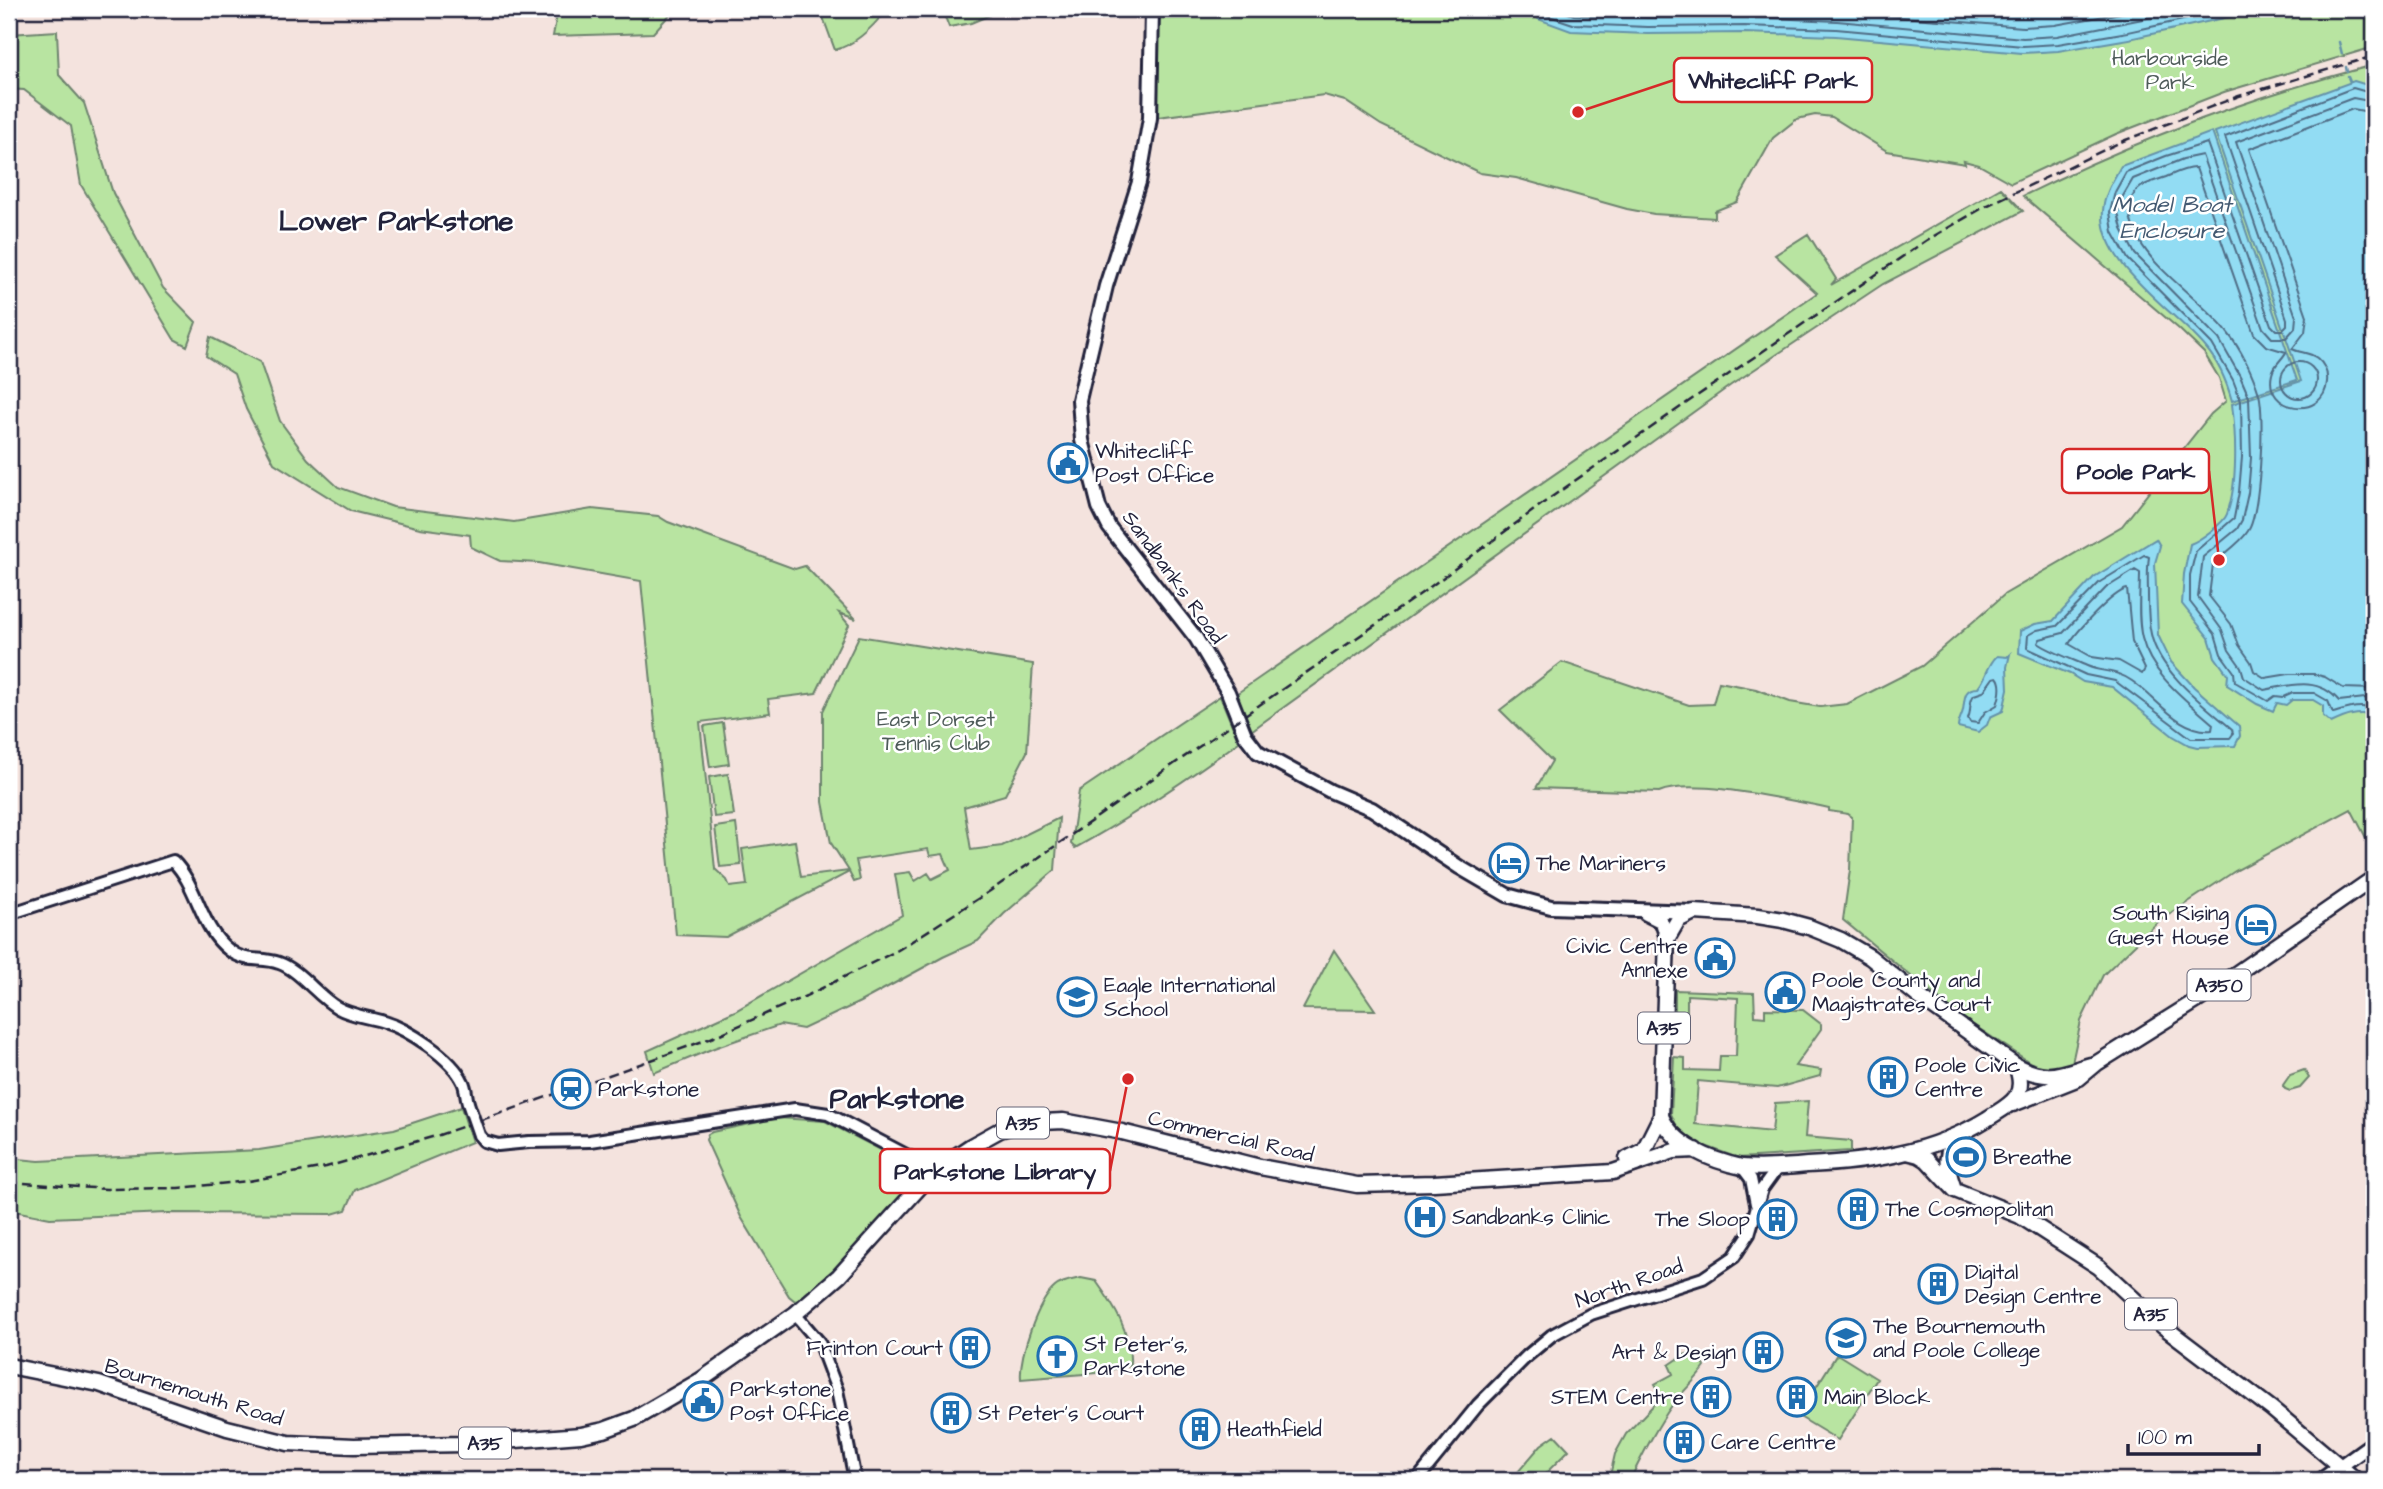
<svg xmlns="http://www.w3.org/2000/svg" width="2383" height="1489" font-family="'Architects Daughter',sans-serif">
  <rect width="100%" height="100%" fill="#f4e3de"/>
  <filter id="ink" filterUnits="userSpaceOnUse"><feTurbulence type="fractalNoise" baseFrequency=".0143" numOctaves="2"/><feDisplacementMap in="SourceGraphic" scale="14" xChannelSelector="R" yChannelSelector="G"/><feConvolveMatrix kernelMatrix="1 2 1 2 8 2 1 2 1" color-interpolation-filters="sRGB"/></filter>
  <g filter="url(#ink)">
    <path fill="#b8e4a1" stroke="#6d836e" stroke-width="2" d="M 558,9 L 675,9 L 653,33 L 553,36 Z
      M 820,9 L 887,9 C 874,26 857,44 835,50 Z
      M 942,9 L 990,9 L 990,15 L 971,23 L 949,27 Z
      M 1152,9 L 2374,9 L 2374,47 L 2224,92 L 2116,134 L 2011,183 L 1979,165 L 1964,161 L 1965,164 L 1887,151 L 1832,117 L 1815,115 L 1797,119 L 1773,138 L 1737,202 L 1715,211 L 1715,218 L 1654,214 L 1627,209 L 1516,178 L 1480,173 L 1381,125 L 1345,101 L 1324,95 L 1150,118 Z
      M 57,31 L 59,75 L 84,103 L 113,193 L 163,288 L 196,322 L 187,346 L 174,339 L 81,185 L 71,126 L 24,90 L 9,89 L 9,34 Z
      M 2374,65 L 2374,853 L 2351,809 L 2235,871 L 2158,922 L 2103,975 L 2081,1021 L 2072,1063 L 2043,1071 L 1957,1014 L 1843,920 L 1850,870 L 1852,817 L 1848,814 L 1829,811 L 1829,808 L 1820,806 C 1783,799 1691,778 1659,792 L 1536,788 L 1552,761 L 1500,710 L 1562,662 L 1689,705 L 1713,704 L 1719,682 L 1756,689 L 1790,702 L 1820,707 L 1847,704 L 1922,666 L 2005,594 L 2122,526 L 2211,414 L 2226,401 L 2219,378 L 2204,353 L 2179,329 L 2023,196 C 2136,140 2252,96 2374,65 Z
      M 2001,188 L 2023,211 L 1883,284 L 1731,385 L 1251,731 L 1236,694 L 1817,293 L 1775,255 L 1808,234 L 1836,279 L 1831,285 Z
      M 210,337 L 260,362 L 280,421 L 308,459 L 338,487 L 393,507 L 514,522 L 592,509 L 658,516 L 668,522 L 795,569 L 805,566 L 856,619 L 839,613 L 849,625 L 816,693 L 768,699 L 770,713 L 700,722 L 715,869 L 727,880 L 730,887 L 747,885 L 742,849 L 795,841 L 801,877 L 849,871 L 831,843 L 823,802 L 823,711 L 859,636 L 1033,664 L 1027,752 L 1005,795 L 964,807 L 971,850 L 1002,846 L 1059,818 L 1055,870 L 1004,914 L 978,941 L 943,957 L 860,1002 L 803,1029 L 780,1025 L 714,1048 L 654,1073 L 647,1051 L 735,1011 L 902,915 L 895,874 L 910,872 L 915,881 L 928,873 L 932,879 L 950,870 L 943,854 L 930,856 L 928,849 L 856,860 L 860,880 L 854,882 L 849,872 L 726,937 L 676,935 L 641,581 L 539,563 L 500,561 L 471,547 L 470,535 L 420,528 L 351,511 L 274,463 L 246,409 L 234,374 L 206,356 Z
      M 1220,696 L 1239,742 C 1186,780 1132,817 1075,848 L 1071,844 L 1079,791 Z
      M 723,723 L 729,764 L 710,767 L 704,726 Z
      M 728,774 L 734,815 L 714,817 L 709,777 Z
      M 736,824 L 741,865 L 720,867 L 715,827 Z
      M 1334,950 L 1375,1010 L 1303,1009 Z
      M 1675,990 L 1754,993 L 1755,1016 L 1765,1017 L 1765,1009 L 1803,1010 L 1821,1024 L 1821,1029 L 1795,1066 L 1821,1070 L 1820,1076 L 1777,1088 L 1698,1081 L 1695,1124 L 1772,1132 L 1775,1103 L 1808,1101 L 1805,1137 L 1851,1141 L 1851,1151 L 1738,1158 L 1697,1143 L 1677,1127 L 1671,1114 L 1674,1057 L 1685,1058 L 1685,1070 L 1719,1071 L 1720,1056 L 1736,1056 L 1738,998 L 1687,995 L 1687,1016 L 1675,1016 Z
      M 2304,1070 L 2309,1078 L 2300,1088 L 2290,1091 L 2285,1089 L 2283,1085 L 2290,1075 Z
      M 461,1107 L 472,1142 L 355,1190 L 346,1210 L 332,1214 L 166,1213 L 50,1218 L 9,1210 L 9,1158 L 39,1161 L 259,1150 L 394,1129 Z
      M 778,1118 L 825,1121 L 912,1166 L 919,1176 C 898,1200 820,1295 795,1301 L 789,1296 L 741,1217 L 706,1140 L 708,1134 L 712,1132 Z
      M 1081,1278 L 1096,1281 C 1114,1306 1132,1333 1130,1365 L 1097,1373 L 1021,1379 C 1019,1357 1037,1302 1055,1287 C 1062,1281 1072,1280 1081,1278 Z
      M 1699,1351 L 1705,1367 C 1695,1381 1683,1391 1673,1404 C 1656,1428 1643,1454 1630,1480 L 1609,1480 L 1615,1454 L 1626,1434 L 1662,1396 L 1655,1384 L 1673,1374 L 1669,1365 L 1684,1355 Z
      M 1837,1354 L 1877,1379 L 1838,1440 L 1798,1416 Z
      M 1555,1435 L 1569,1450 L 1539,1480 L 1511,1480 L 1541,1445 Z"/>
    <path fill="#92dcf3" stroke="#6592a9" stroke-width="2" d="M 1528,9 L 2265,9 L 2129,39 L 2058,51 L 2022,53 L 1836,36 L 1745,33 L 1648,34 L 1571,31 L 1538,19 Z
      M 2354,81 L 2374,87 L 2374,716 C 2358,711 2346,716 2331,723 L 2323,716 L 2323,706 L 2313,700 L 2292,700 L 2286,705 L 2277,703 L 2273,711 L 2257,704 L 2227,685 L 2228,675 L 2215,657 L 2209,638 L 2182,604 L 2184,574 L 2190,544 C 2199,541 2224,523 2227,514 C 2238,483 2236,436 2232,404 L 2301,381 L 2215,132 Z
      M 2212,132 L 2297,380 L 2232,401 C 2227,383 2218,362 2206,348 C 2176,311 2099,265 2103,211 C 2104,195 2113,180 2121,166 Z
      M 2156,539 L 2160,546 L 2155,563 L 2158,635 L 2171,662 L 2194,687 L 2239,726 L 2240,736 L 2235,746 L 2197,747 L 2189,745 L 2173,736 L 2112,687 L 2083,682 L 2070,674 L 2019,653 L 2020,631 L 2035,624 L 2053,621 L 2094,577 Z
      M 2010,654 L 2007,667 L 2008,689 L 2003,711 L 1990,717 L 1987,725 L 1978,732 L 1958,727 C 1958,720 1962,716 1963,710 C 1965,699 1963,688 1978,688 C 1987,677 1987,665 1997,656 L 2007,657 Z"/>
    <g fill="none" stroke-linecap="round" stroke-linejoin="round">
      <path stroke="#4f6c85" stroke-width="2" d="M 1538,9 L 1543,14 L 1573,24 L 1648,27 L 1745,26 L 1836,29 L 2023,46 L 2058,44 L 2128,32 L 2233,9
        M 1556,9 L 1574,15 L 1648,18 L 1745,17 L 1837,21 L 2023,38 L 2057,36 L 2193,9
        M 1805,9 L 2023,27 L 2055,25 L 2143,9
        M 2374,94 L 2353,88 L 2225,137 L 2287,319 L 2287,325 L 2282,330 L 2276,330 L 2271,325 L 2207,143 L 2166,156 L 2126,172 L 2115,192 L 2110,212 L 2113,232 L 2128,259 L 2212,344 L 2233,380 L 2241,401 L 2242,457 L 2239,492 L 2234,518 L 2196,551 L 2190,575 L 2190,602 L 2215,634 L 2221,654 L 2234,672 L 2235,682 L 2268,701 L 2275,696 L 2284,697 L 2293,693 L 2314,693 L 2328,701 L 2333,713 C 2347,709 2359,704 2374,709
        M 2374,102 L 2353,98 L 2236,142 L 2296,317 L 2295,328 L 2286,338 L 2272,338 L 2263,328 L 2202,155 L 2183,159 L 2133,179 L 2123,196 L 2118,213 L 2122,229 L 2135,254 L 2219,339 L 2240,376 L 2249,397 L 2251,458 L 2248,493 L 2242,520 L 2237,529 L 2203,557 L 2198,597 L 2222,630 L 2229,650 L 2241,667 L 2244,677 L 2264,690 C 2291,685 2318,676 2339,701 L 2365,698 L 2374,700
        M 2374,113 L 2353,109 L 2249,149 L 2307,316 L 2305,332 L 2292,349 C 2300,353 2309,352 2317,358 C 2324,364 2328,373 2327,382 C 2324,421 2263,412 2272,374 C 2274,364 2283,359 2286,352 L 2266,346 L 2254,334 L 2196,168 C 2187,167 2175,173 2166,177 C 2158,180 2148,182 2141,187 C 2123,199 2130,225 2139,240 C 2158,274 2203,301 2227,332 C 2241,349 2253,374 2259,394 C 2265,415 2260,514 2248,531 C 2240,544 2224,553 2213,564 L 2209,596 L 2231,624 L 2239,645 L 2251,662 L 2254,671 L 2265,678 L 2289,674 L 2314,674 L 2325,677 L 2343,688 L 2374,689
        M2281 380a18 18 0 1 1 36 0a18 18 0 1 1-36 0Z
        M 2144,555 L 2149,557 C 2147,569 2148,584 2148,596 C 2148,609 2148,622 2151,634 C 2159,672 2204,705 2232,729 L 2233,734 L 2230,738 L 2191,738 L 2115,681 L 2086,675 L 2027,648 L 2028,635 L 2037,630 L 2057,626 L 2100,582 Z
        M 2135,570 L 2140,573 C 2140,594 2137,617 2142,638 C 2151,675 2186,700 2213,724 L 2212,730 C 2179,733 2157,698 2132,681 C 2115,669 2103,673 2087,666 C 2071,659 2052,652 2038,643 L 2040,639 L 2063,633 L 2106,588 Z
        M 2127,589 L 2132,642 L 2145,669 L 2142,674 L 2119,661 L 2092,657 L 2069,644 C 2077,631 2113,592 2127,589 Z
        M 1993,678 L 1997,677 C 2003,684 2000,696 1997,705 L 1985,712 L 1978,723 L 1970,722 L 1968,718 C 1972,710 1968,703 1974,695 L 1983,692 Z"/>
      <path stroke="#6592a9" stroke-width="2.5" d="M 2339,42 L 2342,54
        M 2346,67 L 2347,72
        M 2348,77 L 2350,82"/>
      <g stroke="#22223b" stroke-width="16">
        <path id="tertiary" d="M 9,914 L 173,861 C 198,886 200,928 229,950 C 247,964 261,956 279,963 C 300,970 318,997 338,1008 C 352,1016 369,1017 384,1022 C 408,1029 452,1058 463,1082 C 466,1088 466,1096 468,1103
          M 479,1135 L 484,1141 L 498,1145 L 529,1142 L 590,1141 L 795,1109 L 828,1114 L 935,1170
          M 1742,1167 L 1751,1179 L 1756,1204
          M 795,1314 L 819,1342 L 837,1390 L 855,1480
          M 1417,1480 L 1478,1405 L 1527,1356 L 1552,1335 L 1591,1314 L 1703,1278 L 1734,1257 L 1749,1234 L 1762,1189 L 1778,1167"/>
      </g>
      <g stroke="#22223b" stroke-width="18">
        <path id="secondary" d="M 1152,9 L 1150,118 L 1139,182 L 1106,286 L 1079,400 L 1082,440 L 1099,507 L 1109,527 L 1196,638 L 1228,692 L 1245,735 L 1258,752 L 1330,791 L 1372,809 L 1459,867 L 1507,895 L 1551,907 L 1694,912
          M 1646,914 L 1662,922 L 1667,939
          M 2321,1480 L 2374,1442"/>
      </g>
      <g stroke="#22223b" stroke-width="19">
        <path id="primary" d="M 2016,1066 C 2049,1082 2059,1074 2091,1065
          M 2013,1104 L 2079,1078 L 2097,1063 L 2201,998 L 2374,878"/>
      </g>
      <g stroke="#22223b" stroke-width="19">
        <path id="trunk" d="M 1694,912 L 1758,916 L 1783,920 L 1809,927 L 1841,940 L 1870,957 L 1918,996 L 2016,1066 C 2029,1098 2008,1105 1987,1119 C 1932,1153 1870,1162 1807,1165 C 1786,1167 1764,1169 1742,1167 C 1713,1161 1673,1146 1661,1116 L 1667,939 L 1678,920 Z
          M 1907,1152 L 1919,1155 L 1927,1160 L 1955,1190 L 2020,1216 L 2099,1267 L 2164,1327 L 2272,1409 L 2356,1480
          M 1627,1159 L 1644,1150 L 1661,1116
          M 1953,1186 C 1946,1166 1943,1150 1961,1135
          M 9,1366 L 99,1384 L 227,1428 L 288,1443 L 354,1446 L 465,1444 L 581,1435 L 604,1430 L 634,1419 L 701,1380 L 795,1314 L 839,1276 L 935,1170 L 971,1146 L 1000,1130 L 1023,1123 L 1063,1121 L 1122,1132 L 1260,1167 L 1357,1185 L 1434,1183 L 1613,1172 L 1674,1151 L 1696,1150"/>
      </g>
      <use href="#tertiary" stroke="#fff" stroke-width="10"/>
      <use href="#secondary" stroke="#fff" stroke-width="12"/>
      <use href="#primary" stroke="#fff" stroke-width="14"/>
      <use href="#trunk" stroke="#fff" stroke-width="14"/>
      <path stroke="#22223b" stroke-width="2.5" stroke-dasharray="10 5" stroke-linecap="butt" d="M 9,1182 L 106,1189 L 178,1188 L 248,1181 L 326,1167 L 439,1135 L 657,1058 L 711,1038 L 806,996 L 898,950 L 990,891 L 1426,590 L 1553,496 L 1688,402 L 1927,240 L 1986,206 L 2123,141 L 2239,96 L 2374,56"/>
      <g stroke="#22223b" stroke-width="16" stroke-linecap="butt">
        <path id="tertiary-bridge" d="M 468,1103 L 479,1135"/>
      </g>
      <use href="#tertiary-bridge" stroke="#fff" stroke-width="10"/>
    </g>
  </g>
  <defs>
    <g id="civic-ring" transform="scale(2.0125)"><circle r="9.5" fill="#fff" stroke="#1f6fb2" stroke-width="1.5"/><path d="M-.6-6.5H3V-4.5H.6V-3L4-1V1h2V6H-6V1h2V-1L-.6-3ZM-1.2 2.5V6h2.4V2.5Z" fill="#1f6fb2"/></g>
    <g id="hotel-ring" transform="scale(2.0125)"><circle r="9.5" fill="#fff" stroke="#1f6fb2" stroke-width="1.5"/><path d="M-6-4.5h1.5V1H6V5H4.5V3h-9V5H-6ZM-4 0a1.8 1.8 0 1 1 3.6 0ZM.5 0V-2.5h3Q6-2.5 6 0Z" fill="#1f6fb2"/></g>
    <g id="school-ring" transform="scale(2.0125)"><circle r="9.5" fill="#fff" stroke="#1f6fb2" stroke-width="1.5"/><path d="M0-5L7-2L0 1L-7-2ZM-4 1L0 2.5L4 1V4Q0 6-4 4Z" fill="#1f6fb2"/></g>
    <g id="building-ring" transform="scale(2.0125)"><circle r="9.5" fill="#fff" stroke="#1f6fb2" stroke-width="1.5"/><path d="M-4-6H4V6H1V3H-1V6H-4ZM-2.5-4.3h1.7v1.8h-1.7ZM.8-4.3h1.7v1.8H.8ZM-2.5-1h1.7V.8h-1.7ZM.8-1h1.7V.8H.8Z" fill="#1f6fb2"/></g>
    <g id="station-ring" transform="scale(2.0125)"><circle r="9.5" fill="#fff" stroke="#1f6fb2" stroke-width="1.5"/><path d="M-3-6H3Q5-6 5-4V2Q5 4 3 4L4.5 6H3L1.5 4h-3L-3 6H-4.5L-3 4Q-5 4-5 2V-4Q-5-6-3-6ZM-3.5-4v3h7v-3ZM-3.5 1v1.5H-2V1ZM2 1v1.5H3.5V1Z" fill="#1f6fb2"/></g>
    <g id="stadium-ring" transform="scale(2.0125)"><circle r="9.5" fill="#fff" stroke="#1f6fb2" stroke-width="1.5"/><path d="M0-5a6.5 5 0 1 0 0 10a6.5 5 0 1 0 0-10ZM-3.5-1.8h7v3.6h-7Z" fill="#1f6fb2"/></g>
    <g id="hospital-ring" transform="scale(2.0125)"><circle r="9.5" fill="#fff" stroke="#1f6fb2" stroke-width="1.5"/><path d="M-5-5h3v3.5h4V-5h3V5h-3V1.5h-4V5h-3Z" fill="#1f6fb2"/></g>
    <g id="university-ring" transform="scale(2.0125)"><circle r="9.5" fill="#fff" stroke="#1f6fb2" stroke-width="1.5"/><path d="M0-5L7-2L0 1L-7-2ZM-4 1L0 2.5L4 1V4Q0 6-4 4Z" fill="#1f6fb2"/></g>
    <g id="church-ring" transform="scale(2.0125)"><circle r="9.5" fill="#fff" stroke="#1f6fb2" stroke-width="1.5"/><path d="M-1.2-6h2.4v3.5h3.3v2.4h-3.3V6h-2.4V-.1h-3.3v-2.4h3.3Z" fill="#1f6fb2"/></g>
  </defs>
  <g fill-rule="evenodd">
    <use href="#civic-ring" x="1068" y="463"/>
    <use href="#hotel-ring" x="1509" y="863"/>
    <use href="#hotel-ring" x="2256" y="925"/>
    <use href="#civic-ring" x="1715" y="958"/>
    <use href="#civic-ring" x="1785" y="992"/>
    <use href="#school-ring" x="1077" y="997"/>
    <use href="#building-ring" x="1888" y="1077"/>
    <use href="#station-ring" x="571" y="1089"/>
    <use href="#stadium-ring" x="1966" y="1157"/>
    <use href="#building-ring" x="1858" y="1209"/>
    <use href="#hospital-ring" x="1425" y="1217"/>
    <use href="#building-ring" x="1777" y="1219"/>
    <use href="#building-ring" x="1938" y="1284"/>
    <use href="#university-ring" x="1846" y="1338"/>
    <use href="#building-ring" x="970" y="1348"/>
    <use href="#building-ring" x="1763" y="1352"/>
    <use href="#church-ring" x="1057" y="1356"/>
    <use href="#building-ring" x="1711" y="1397"/>
    <use href="#building-ring" x="1797" y="1397"/>
    <use href="#civic-ring" x="703" y="1401"/>
    <use href="#building-ring" x="951" y="1413"/>
    <use href="#building-ring" x="1200" y="1429"/>
    <use href="#building-ring" x="1684" y="1442"/>
  </g>
  <g text-anchor="middle" stroke-width="5" stroke-linejoin="round" paint-order="stroke">
    <g fill="#fff" stroke="#646476" stroke-width="2">
      <rect x="2187.5" y="969.5" width="63" height="31" rx="5"/>
      <rect x="1638" y="1012.5" width="52" height="31" rx="5"/>
      <rect x="997" y="1107.5" width="52" height="31" rx="5"/>
      <rect x="2125" y="1298.5" width="52" height="31" rx="5"/>
      <rect x="459" y="1427.5" width="52" height="31" rx="5"/>
    </g>
    <g font-size="19" font-weight="bold" fill="#22223b">
      <text x="2219" y="992">A350</text>
      <text x="1664" y="1035">A35</text>
      <text x="1023" y="1130">A35</text>
      <text x="2151" y="1321">A35</text>
      <text x="485" y="1450">A35</text>
    </g>
    <g font-size="21" fill="#4f5c5a" stroke="#fff">
      <text x="2170" y="65">Harbourside<tspan x="2170" dy="24">Park</tspan></text>
      <text x="936" y="726">East Dorset<tspan x="936" dy="24">Tennis Club</tspan></text>
    </g>
    <g font-size="21" fill="#22223b" stroke="#fff" text-anchor="start">
      <text x="1095" y="458">Whitecliff<tspan x="1095" dy="24">Post Office</tspan></text>
      <text x="1536" y="870">The Mariners</text>
      <text x="2229" y="920" text-anchor="end">South Rising<tspan x="2229" dy="24">Guest House</tspan></text>
      <text x="1688" y="953" text-anchor="end">Civic Centre<tspan x="1688" dy="24">Annexe</tspan></text>
      <text x="1812" y="987">Poole County and<tspan x="1812" dy="24">Magistrates Court</tspan></text>
      <text x="1104" y="992">Eagle International<tspan x="1104" dy="24">School</tspan></text>
      <text x="1915" y="1072">Poole Civic<tspan x="1915" dy="24">Centre</tspan></text>
      <text x="598" y="1096">Parkstone</text>
      <text x="1993" y="1164">Breathe</text>
      <text x="1885" y="1216">The Cosmopolitan</text>
      <text x="1452" y="1224">Sandbanks Clinic</text>
      <text x="1750" y="1226" text-anchor="end">The Sloop</text>
      <text x="1965" y="1279">Digital<tspan x="1965" dy="24">Design Centre</tspan></text>
      <text x="1873" y="1333">The Bournemouth<tspan x="1873" dy="24">and Poole College</tspan></text>
      <text x="1084" y="1351">St Peter’s,<tspan x="1084" dy="24">Parkstone</tspan></text>
      <text x="943" y="1355" text-anchor="end">Frinton Court</text>
      <text x="1736" y="1359" text-anchor="end">Art &amp; Design</text>
      <text x="730" y="1396">Parkstone<tspan x="730" dy="24">Post Office</tspan></text>
      <text x="1684" y="1404" text-anchor="end">STEM Centre</text>
      <text x="1824" y="1404">Main Block</text>
      <text x="978" y="1420">St Peter's Court</text>
      <text x="1227" y="1436">Heathfield</text>
      <text x="1711" y="1449">Care Centre</text>
    </g>
    <g font-size="21" fill="#22223b" stroke="#fff">
      <text transform="translate(1174 577) rotate(54)" y="7">Sandbanks Road</text>
      <text transform="translate(1231 1136) rotate(13)" y="7">Commercial Road</text>
      <text transform="translate(1629 1283) rotate(-19)" y="7">North Road</text>
      <text transform="translate(194 1392) rotate(17)" y="7">Bournemouth Road</text>
    </g>
    <g font-size="23" font-style="italic" fill="#445a72" stroke="#fff">
      <text x="2172" y="212">Model Boat<tspan x="2172" dy="26">Enclosure</tspan></text>
    </g>
    <g font-size="28" font-weight="bold" fill="#22223b" stroke="#fff">
      <text x="396" y="230">Lower Parkstone</text>
      <text x="897" y="1108">Parkstone</text>
    </g>
  </g>
  <path fill="none" stroke="#d62828" stroke-width="2.5" d="M1578 112L1674 80M2219 560L2209 471M1128 1079L1110 1171"/>
  <g fill="#d62828" stroke="#fff" stroke-width="2.5">
    <circle cx="1578" cy="112" r="7"/>
    <circle cx="2219" cy="560" r="7"/>
    <circle cx="1128" cy="1079" r="7"/>
  </g>
  <g fill="#fff" stroke="#d62828" stroke-width="2.5">
    <rect x="1674" y="58" width="198" height="44" rx="7"/>
    <rect x="2062" y="449" width="147" height="44" rx="7"/>
    <rect x="880" y="1149" width="230" height="44" rx="7"/>
  </g>
  <g font-size="23" text-anchor="middle" font-weight="bold" fill="#22223b">
    <text x="1773" y="88">Whitecliff Park</text>
    <text x="2136" y="479">Poole Park</text>
    <text x="995" y="1179">Parkstone Library</text>
  </g>
  <rect width="2383" height="1489" fill="none" stroke="#fff" stroke-width="35"/>
  <rect x="18" y="18" width="2348" height="1454" fill="none" stroke="#22223b" stroke-width="2.5" filter="url(#ink)"/>
  <path d="M2128 1444v10h131v-10" fill="none" stroke="#22223b" stroke-width="3.5"/>
  <text x="2138" y="1444" font-size="21" fill="#22223b" stroke="#ffffff" stroke-width="5" paint-order="stroke">100 m</text>
</svg>
